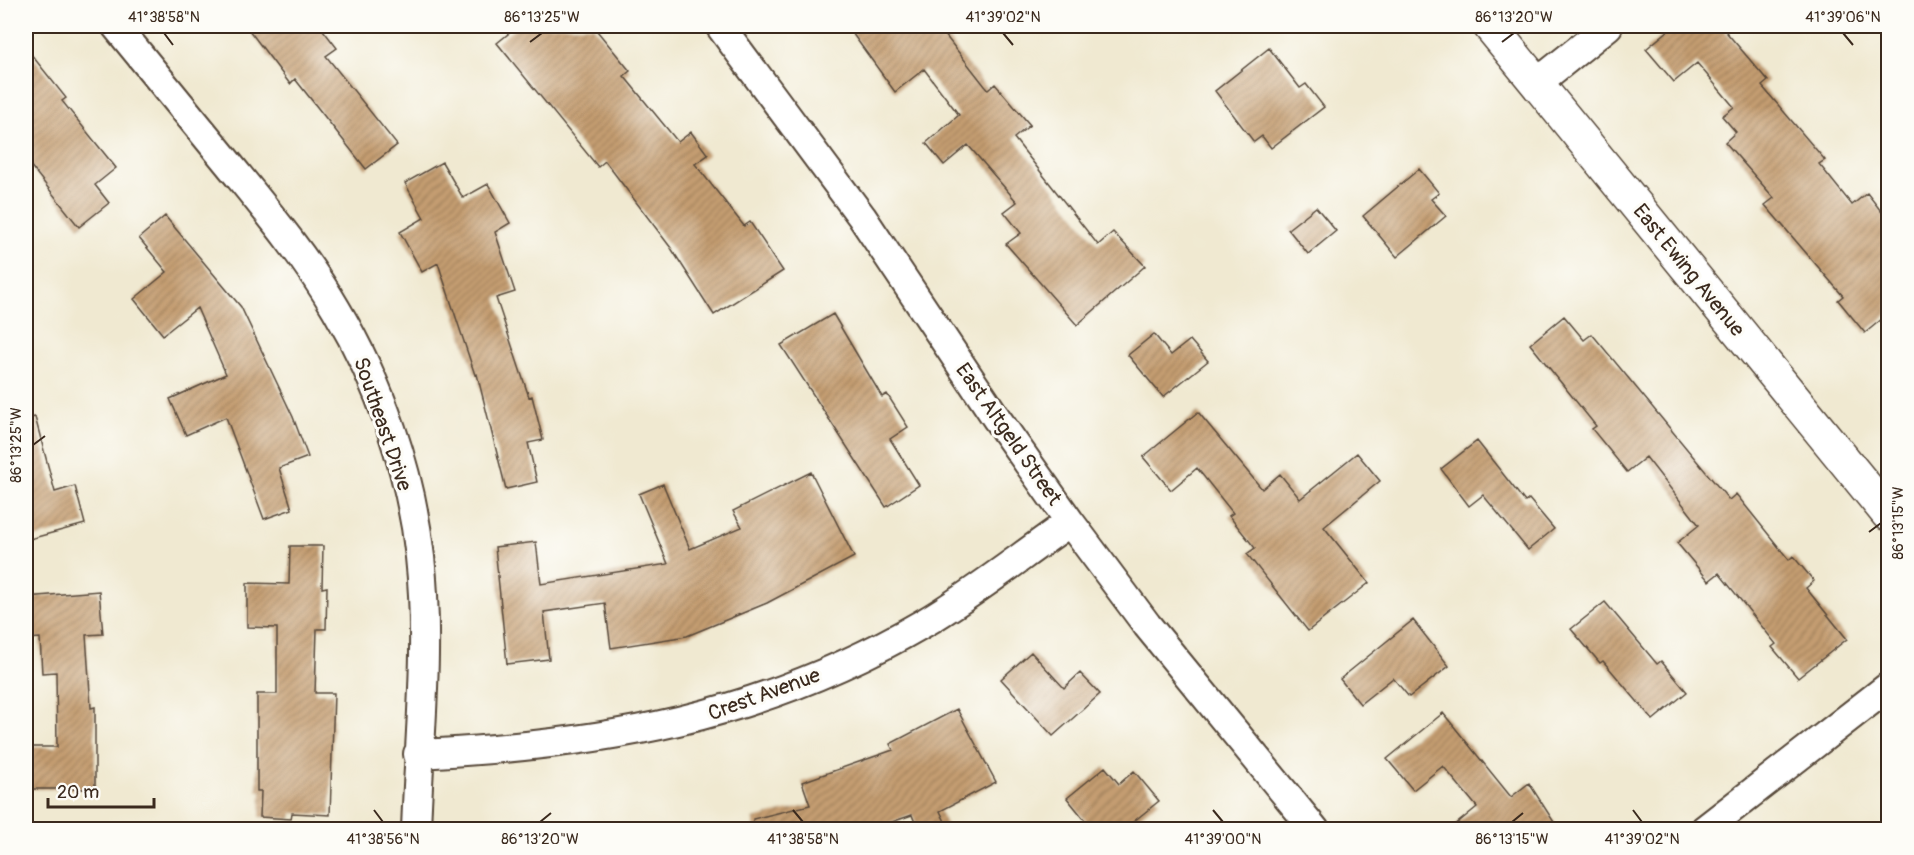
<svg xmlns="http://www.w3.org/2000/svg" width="1914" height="855" font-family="Pangolin,sans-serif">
  <defs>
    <pattern id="building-hatch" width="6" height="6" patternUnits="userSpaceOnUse" patternTransform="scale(1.5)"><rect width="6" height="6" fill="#c49d71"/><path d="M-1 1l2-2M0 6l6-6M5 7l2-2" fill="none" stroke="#a0805c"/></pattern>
  </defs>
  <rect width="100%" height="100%" fill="#fdfcf7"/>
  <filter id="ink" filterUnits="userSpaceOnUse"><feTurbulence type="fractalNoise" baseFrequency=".0167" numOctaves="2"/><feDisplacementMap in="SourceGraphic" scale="12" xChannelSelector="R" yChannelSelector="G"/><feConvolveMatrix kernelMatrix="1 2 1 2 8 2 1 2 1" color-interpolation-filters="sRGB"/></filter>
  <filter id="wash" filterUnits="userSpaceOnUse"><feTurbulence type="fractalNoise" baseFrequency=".008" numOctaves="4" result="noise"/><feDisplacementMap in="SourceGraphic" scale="24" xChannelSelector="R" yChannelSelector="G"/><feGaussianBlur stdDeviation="1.35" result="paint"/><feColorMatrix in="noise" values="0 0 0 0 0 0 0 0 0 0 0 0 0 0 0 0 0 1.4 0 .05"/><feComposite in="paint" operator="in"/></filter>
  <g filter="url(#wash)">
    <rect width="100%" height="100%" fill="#f0e9d1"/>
    <g id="blocks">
      <path fill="url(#building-hatch)" d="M 246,26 L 320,26 L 337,48 L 326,56 L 397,145 L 366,169 L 295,79 L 290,84 Z
        M 518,26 L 593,26 L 630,71 L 624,76 L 678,142 L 691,132 L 708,155 L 695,164 L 744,226 L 750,222 L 783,271 L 714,315 L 671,248 L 605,161 L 598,167 L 497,43 Z
        M 847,26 L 938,26 L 988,90 L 995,84 L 1030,125 L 1014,138 L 1098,245 L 1113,232 L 1145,266 L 1077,325 L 1006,244 L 1021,233 L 1004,212 L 1017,202 L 968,145 L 944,165 L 926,143 L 959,115 L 924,69 L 895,92 Z
        M 1674,26 L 1721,26 L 1768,81 L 1762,86 L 1825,160 L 1819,164 L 1852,205 L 1867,193 L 1888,220 L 1888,314 L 1865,333 L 1838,300 L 1843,296 L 1765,205 L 1774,198 L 1725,142 L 1736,132 L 1722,116 L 1734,107 L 1697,63 L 1674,82 L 1646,49 Z
        M 26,48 L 66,98 L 62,101 L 116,168 L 95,185 L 109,203 L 79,227 L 26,160 Z
        M 1269,48 L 1300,88 L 1306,84 L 1324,107 L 1271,148 L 1262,136 L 1254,142 L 1215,91 Z
        M 442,162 L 463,198 L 488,184 L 510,223 L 495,232 L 515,292 L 496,298 L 529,397 L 532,396 L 543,440 L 528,443 L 537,482 L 506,489 L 477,374 L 475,375 L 438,263 L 422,272 L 400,232 L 424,218 L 405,183 Z
        M 1419,169 L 1439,193 L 1431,199 L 1446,216 L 1397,257 L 1363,216 Z
        M 1316,207 L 1336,231 L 1308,254 L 1288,229 Z
        M 165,216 L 241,307 L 293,417 L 308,457 L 279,468 L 292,509 L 264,519 L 226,417 L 186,435 L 170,399 L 226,374 L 197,308 L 163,335 L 134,299 L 167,272 L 139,238 Z
        M 833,314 L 882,397 L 887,394 L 908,427 L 890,439 L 919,485 L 886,507 L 781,345 Z
        M 1564,316 L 1584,340 L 1592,334 L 1729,500 L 1736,494 L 1789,560 L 1793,556 L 1814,581 L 1806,588 L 1847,639 L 1798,678 L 1772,647 L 1776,644 L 1719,573 L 1709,581 L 1677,543 L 1699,525 L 1646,457 L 1627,472 L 1592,429 L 1596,426 L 1530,344 Z
        M 1154,334 L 1171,355 L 1190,340 L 1208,361 L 1163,397 L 1128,355 Z
        M 1198,412 L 1262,489 L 1280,474 L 1300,499 L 1357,453 L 1380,481 L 1324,527 L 1369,583 L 1308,631 L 1247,554 L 1255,548 L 1229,516 L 1233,513 L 1197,468 L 1171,490 L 1143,457 Z
        M 35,417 L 55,492 L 75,486 L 85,524 L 26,540 L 26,419 Z
        M 1477,441 L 1525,502 L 1529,499 L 1554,529 L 1528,550 L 1483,495 L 1469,506 L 1441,469 Z
        M 811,472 L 854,557 L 767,603 L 687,636 L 611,648 L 605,603 L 544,612 L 549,659 L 507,664 L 495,547 L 536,542 L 541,584 L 668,564 L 639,494 L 663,484 L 690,549 L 742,527 L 733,511 Z
        M 290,546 L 323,546 L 322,588 L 327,587 L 326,629 L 317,629 L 315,693 L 334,693 L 330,815 L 292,813 L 291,819 L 260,817 L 261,791 L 257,791 L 257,694 L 277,694 L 277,628 L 247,627 L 247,583 L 289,584 Z
        M 99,591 L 103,634 L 86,635 L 91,708 L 95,707 L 95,789 L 26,789 L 26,747 L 57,747 L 56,672 L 42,673 L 40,638 L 26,639 L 26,597 Z
        M 1605,602 L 1657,664 L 1661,661 L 1687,692 L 1653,720 L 1603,661 L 1600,663 L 1571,629 Z
        M 1413,620 L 1449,666 L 1409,697 L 1393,678 L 1360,704 L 1340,679 Z
        M 1031,652 L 1064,688 L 1080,673 L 1100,694 L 1053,736 L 1001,679 Z
        M 957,709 L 996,782 L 940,811 L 949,830 L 918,830 L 912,815 L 869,830 L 754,830 L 753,819 L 810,805 L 802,782 L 893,750 L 890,744 Z
        M 1443,713 L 1511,797 L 1529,783 L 1559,830 L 1449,830 L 1477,807 L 1443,766 L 1413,790 L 1387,759 Z
        M 1105,767 L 1119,784 L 1134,771 L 1159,801 L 1123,830 L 1093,830 L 1067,798 Z"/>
    </g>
  </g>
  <g filter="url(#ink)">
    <use href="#blocks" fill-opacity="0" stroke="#564739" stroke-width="1.5"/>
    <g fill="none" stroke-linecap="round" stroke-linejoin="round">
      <g stroke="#564739" stroke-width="32">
        <path id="street" d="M 116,26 C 156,75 196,124 237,174 C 272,217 308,261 336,309 C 380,383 411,472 420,557 C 430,647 419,740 416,830
          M 720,26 L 862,217 L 997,419 L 1070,522 L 1147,625 L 1315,830
          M 1537,83 L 1608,26
          M 418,754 C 603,745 761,718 924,623 C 975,593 1022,555 1070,522
          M 1704,830 L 1888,687"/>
      </g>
      <g stroke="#564739" stroke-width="36">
        <path id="secondary" d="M 1490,26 L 1888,514"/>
      </g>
      <use href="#street" stroke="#fff" stroke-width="28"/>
      <use href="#secondary" stroke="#fff" stroke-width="33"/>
    </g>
  </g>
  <path fill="none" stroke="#3b2a1e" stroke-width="2" d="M 164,33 L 173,45M 1003,33 L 1013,45M 1843,33 L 1853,45M 530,42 L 542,33M 1502,42 L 1514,33M 33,445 L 45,436M 1869,532 L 1881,523M 374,810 L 383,822M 793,810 L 803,822M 1213,810 L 1223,822M 1633,810 L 1642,822M 540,822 L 551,813M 1512,822 L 1523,813"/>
  <g text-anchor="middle" stroke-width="6" stroke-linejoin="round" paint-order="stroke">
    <g font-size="21" fill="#3b2a1e" stroke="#fdfcf7">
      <text transform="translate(1689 270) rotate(51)" y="7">East Ewing Avenue</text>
      <text transform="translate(383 424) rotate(71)" y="7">Southeast Drive</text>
      <text transform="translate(1009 434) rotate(55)" y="7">East Altgeld Street</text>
      <text transform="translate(764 694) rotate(-20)" y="7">Crest Avenue</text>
    </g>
  </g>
  <rect width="1914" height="855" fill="none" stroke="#fdfcf7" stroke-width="66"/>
  <path d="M48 798v9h106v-9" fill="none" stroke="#3b2a1e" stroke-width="3"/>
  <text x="57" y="798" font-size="18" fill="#3b2a1e" stroke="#fdfcf7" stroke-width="4.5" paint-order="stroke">20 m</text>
  <rect x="33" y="33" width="1848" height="789" fill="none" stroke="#3b2a1e" stroke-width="2"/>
  <g font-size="15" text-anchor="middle" fill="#3b2a1e">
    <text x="164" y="22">41°38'58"N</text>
    <text x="542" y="22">86°13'25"W</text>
    <text x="1003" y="22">41°39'02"N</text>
    <text x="1514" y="22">86°13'20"W</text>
    <text x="1843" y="22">41°39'06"N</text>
    <text transform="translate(16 445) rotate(-90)" y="5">86°13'25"W</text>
    <text transform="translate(1898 523) rotate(-90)" y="5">86°13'15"W</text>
    <text x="383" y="844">41°38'56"N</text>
    <text x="540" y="844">86°13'20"W</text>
    <text x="803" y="844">41°38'58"N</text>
    <text x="1223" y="844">41°39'00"N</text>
    <text x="1512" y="844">86°13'15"W</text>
    <text x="1642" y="844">41°39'02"N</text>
  </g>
</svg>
